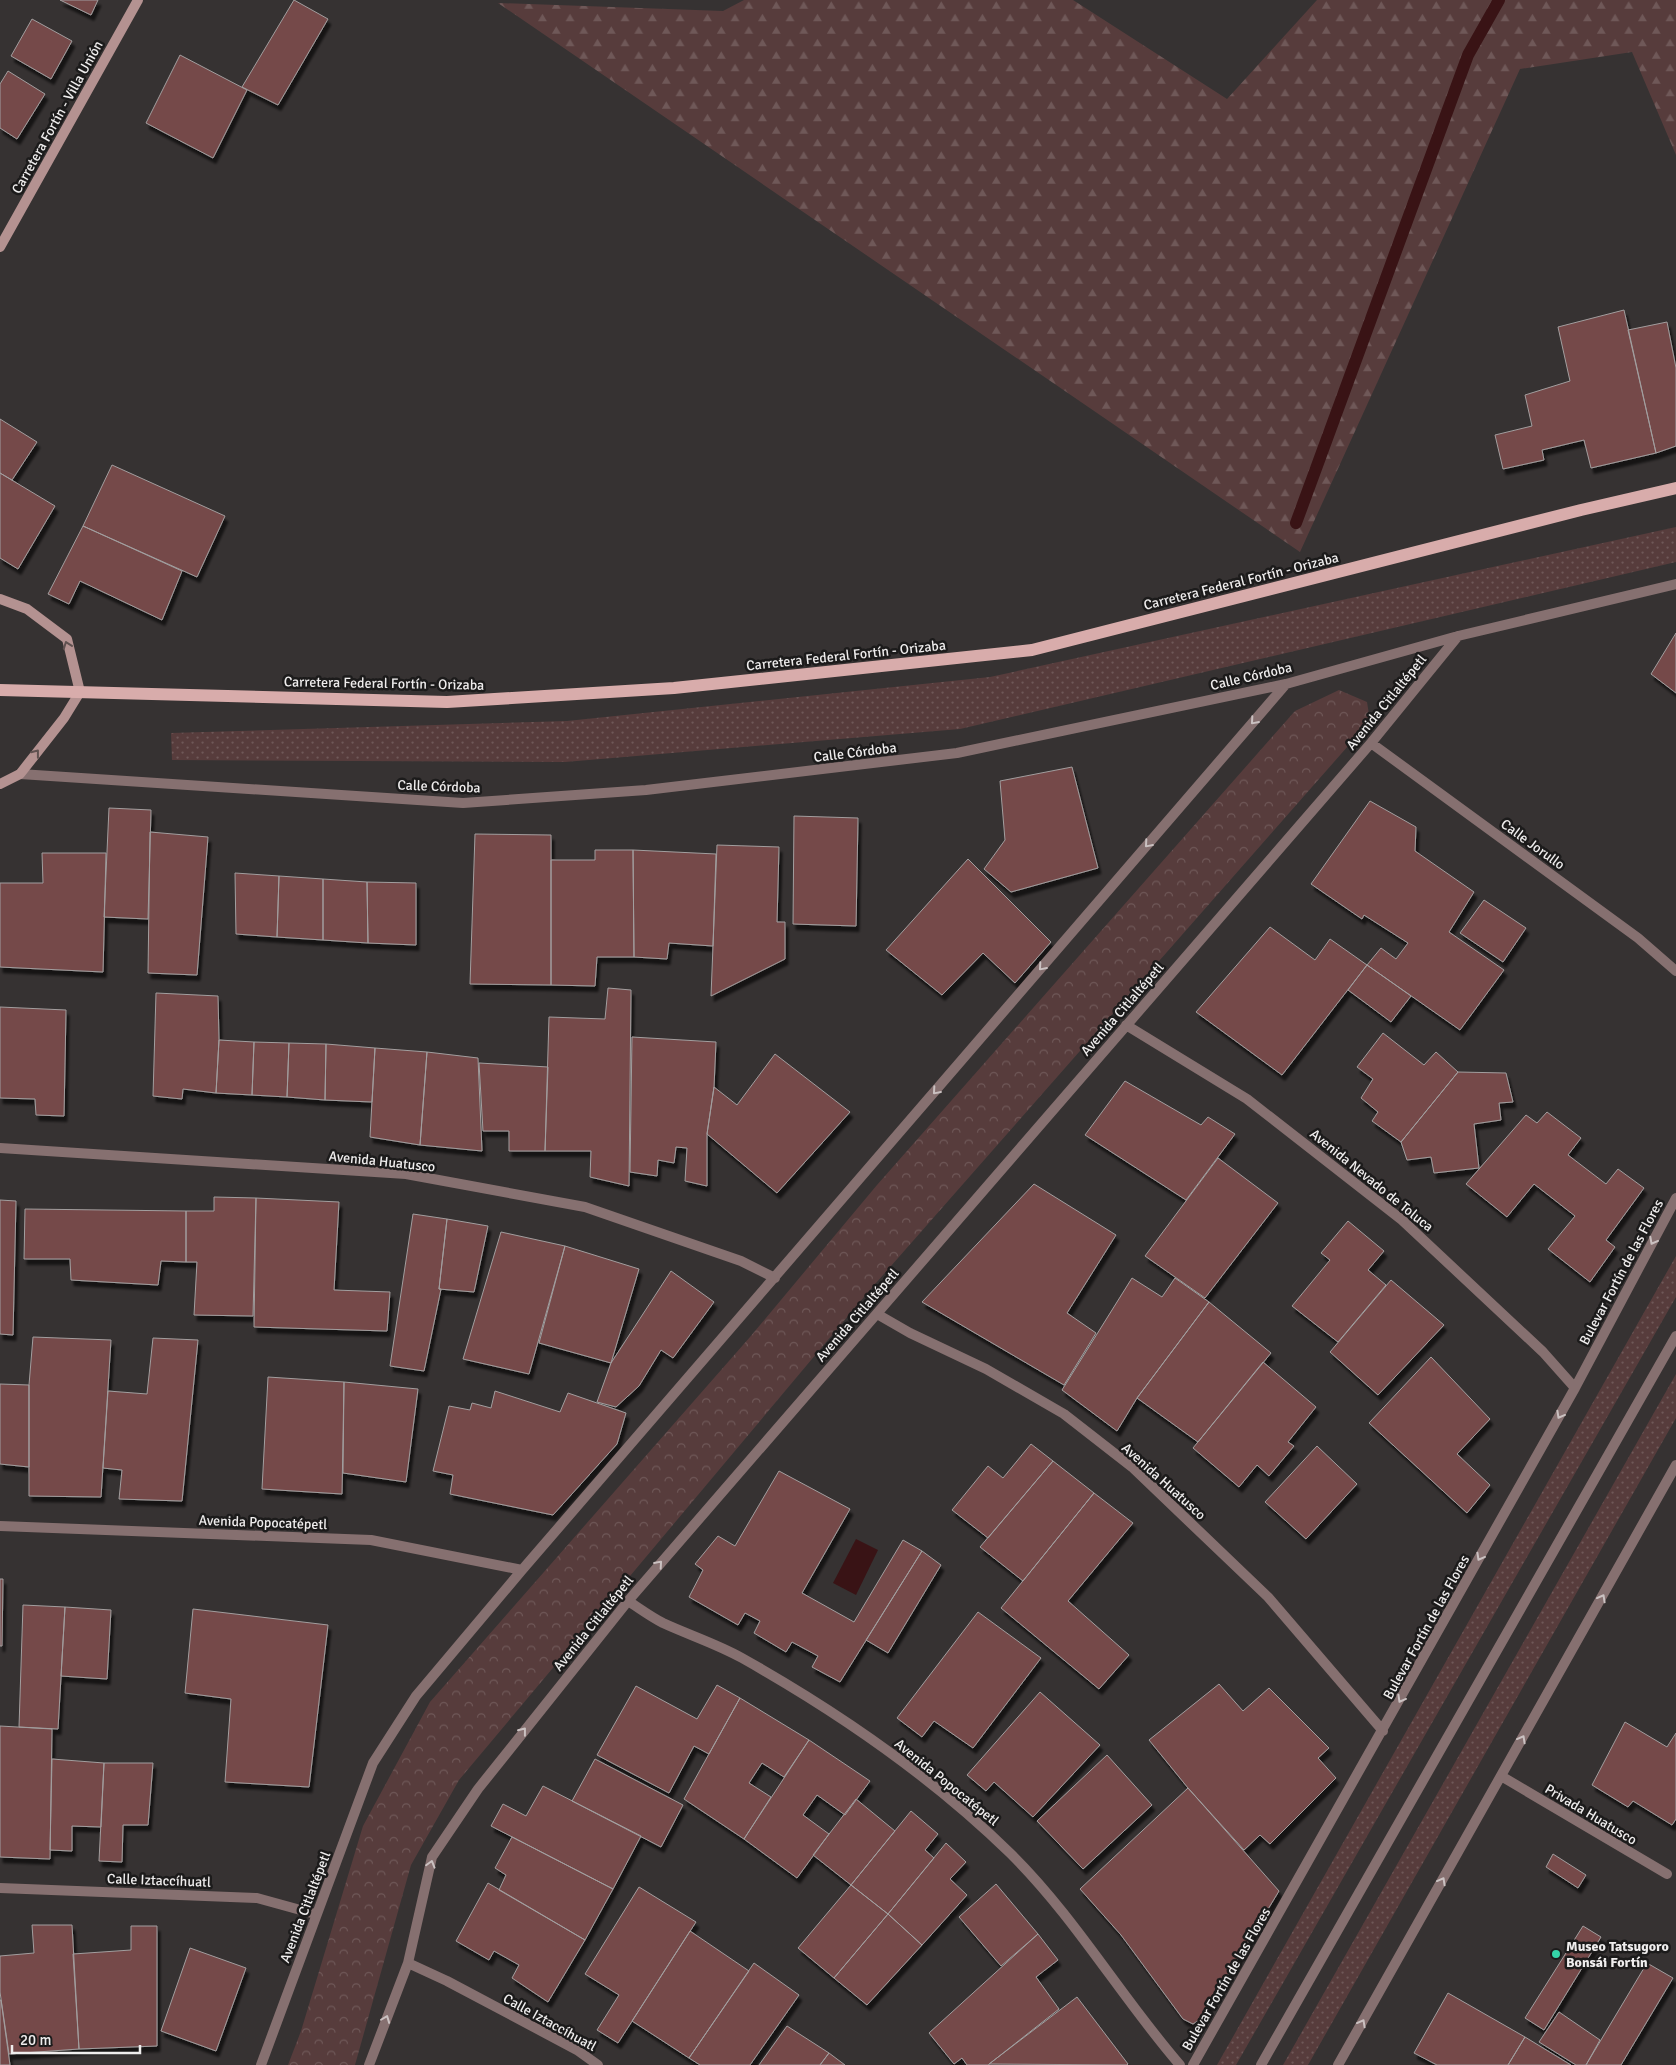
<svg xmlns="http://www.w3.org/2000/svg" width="1676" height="2065" font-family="Signika,sans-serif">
  <defs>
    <pattern id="grass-dots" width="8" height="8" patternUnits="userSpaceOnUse" patternTransform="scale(1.25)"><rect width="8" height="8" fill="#573c3c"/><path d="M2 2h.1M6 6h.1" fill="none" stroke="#6f5858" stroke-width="1.8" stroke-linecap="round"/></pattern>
    <pattern id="forest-firs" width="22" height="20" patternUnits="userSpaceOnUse" patternTransform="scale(1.25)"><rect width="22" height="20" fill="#573c3c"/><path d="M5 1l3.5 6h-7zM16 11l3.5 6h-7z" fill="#6f5858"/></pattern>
    <pattern id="park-crowns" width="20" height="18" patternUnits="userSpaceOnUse" patternTransform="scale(1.25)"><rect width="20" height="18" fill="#573c3c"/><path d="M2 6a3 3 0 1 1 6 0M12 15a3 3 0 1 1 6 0" fill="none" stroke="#6f5858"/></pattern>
    <filter id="shadow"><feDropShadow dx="3" dy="5.5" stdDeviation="1" flood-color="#0009"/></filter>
  </defs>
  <rect width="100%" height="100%" fill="#363232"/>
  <path fill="url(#grass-dots)" d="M 1676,527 L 1676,562 L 960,729 L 565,762 L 172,760 L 171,733 L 567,721 L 990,677 Z
    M 1676,1256 L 1676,1297 L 1236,2065 L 1217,2065 Z
    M 1676,1374 L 1676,1418 L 1308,2065 L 1283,2065 Z"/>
  <path fill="url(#forest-firs)" d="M 744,0 L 1073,0 L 1227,99 L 1317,0 L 1676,0 L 1676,155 L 1632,52 L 1520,69 L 1300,552 L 498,3 L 723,11 Z"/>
  <path fill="url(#park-crowns)" d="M 1339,690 L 1367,702 L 1370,721 L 869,1291 L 459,1780 L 411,1865 L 355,2065 L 288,2065 L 301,2031 L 363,1826 L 430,1702 L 750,1337 L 877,1185 L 1295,711 Z"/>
  <path fill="#391315" d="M 856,1539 L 878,1550 L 856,1595 L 833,1583 Z"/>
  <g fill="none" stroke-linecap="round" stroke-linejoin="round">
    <path stroke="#391315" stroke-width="12" d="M 1296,523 L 1468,55 L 1499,0"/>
  </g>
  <path fill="#75494a" stroke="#a29e9e" filter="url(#shadow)" d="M 60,0 L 98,0 L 91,15 Z
    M 294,0 L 328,19 L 278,105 L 242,87 Z
    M 32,19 L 72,41 L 51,79 L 11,56 Z
    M 180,55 L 247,90 L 213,158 L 146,123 Z
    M 8,71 L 45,94 L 17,139 L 0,128 L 0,84 Z
    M 1624,310 L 1656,453 L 1591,468 L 1584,440 L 1542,450 L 1544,460 L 1503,469 L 1495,435 L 1532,426 L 1525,395 L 1570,381 L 1558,327 Z
    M 1667,322 L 1676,368 L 1676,446 L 1656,453 L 1628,330 Z
    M 0,419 L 37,442 L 12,480 L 0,473 Z
    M 112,465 L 225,516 L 197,577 L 83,526 Z
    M 0,473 L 55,506 L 18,569 L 0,558 Z
    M 83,526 L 182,571 L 162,620 L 80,581 L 69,604 L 48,594 Z
    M 1676,633 L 1676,693 L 1651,674 Z
    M 1072,767 L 1098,868 L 1011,892 L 984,869 L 1005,840 L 1000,781 Z
    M 1370,801 L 1416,827 L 1415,851 L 1474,892 L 1449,932 L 1504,970 L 1460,1030 L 1367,965 L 1381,948 L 1396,959 L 1408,943 L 1364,915 L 1362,919 L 1311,884 Z
    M 109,808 L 151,810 L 148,919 L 104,917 Z
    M 794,816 L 858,818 L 856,926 L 793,924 Z
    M 150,832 L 208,837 L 197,975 L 148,973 Z
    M 475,834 L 551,835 L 551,985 L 470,984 Z
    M 717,845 L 779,847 L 777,922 L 785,922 L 785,959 L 711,996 Z
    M 595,850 L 633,850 L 634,957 L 597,957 L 595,986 L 551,985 L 551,860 L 595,860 Z
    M 633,850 L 716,854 L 713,946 L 669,943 L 667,959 L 634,957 Z
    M 42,853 L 106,853 L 103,972 L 0,967 L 0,883 L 43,883 Z
    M 968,859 L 1051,942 L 1015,983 L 983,953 L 942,995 L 886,950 Z
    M 235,873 L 279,876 L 277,937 L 236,934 Z
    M 279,876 L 323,879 L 323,940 L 277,937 Z
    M 323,879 L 367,882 L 368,943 L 323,940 Z
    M 367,882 L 416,883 L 416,945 L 368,943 Z
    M 1484,900 L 1526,928 L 1503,962 L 1460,933 Z
    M 1270,927 L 1315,960 L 1330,939 L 1367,965 L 1282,1075 L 1196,1012 Z
    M 1367,965 L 1411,996 L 1391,1022 L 1348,990 Z
    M 608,988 L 631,990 L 629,1186 L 590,1177 L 591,1151 L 545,1151 L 549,1017 L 605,1019 Z
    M 156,993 L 218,996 L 219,1040 L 216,1093 L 183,1089 L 182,1099 L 153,1096 Z
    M 0,1007 L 66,1010 L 64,1116 L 36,1115 L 35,1099 L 0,1098 Z
    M 1383,1033 L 1424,1065 L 1436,1052 L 1458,1072 L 1401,1142 L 1372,1121 L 1378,1112 L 1361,1098 L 1373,1079 L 1357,1067 Z
    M 632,1037 L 716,1042 L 714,1087 L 707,1134 L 707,1186 L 685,1181 L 687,1148 L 676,1147 L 674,1163 L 658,1160 L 657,1176 L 630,1172 Z
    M 219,1040 L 254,1042 L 252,1095 L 216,1093 Z
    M 254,1042 L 289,1043 L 287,1097 L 252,1095 Z
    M 289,1043 L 326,1044 L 325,1100 L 287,1097 Z
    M 326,1044 L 375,1048 L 372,1102 L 325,1100 Z
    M 375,1048 L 427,1052 L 420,1145 L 370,1137 Z
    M 427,1052 L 478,1058 L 482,1151 L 420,1145 Z
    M 775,1054 L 850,1112 L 777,1193 L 707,1134 L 714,1087 L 737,1105 Z
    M 479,1063 L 548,1067 L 545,1151 L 509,1151 L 509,1131 L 483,1131 Z
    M 1458,1072 L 1506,1073 L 1513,1102 L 1499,1103 L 1501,1120 L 1474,1124 L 1479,1168 L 1434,1173 L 1431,1157 L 1407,1160 L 1401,1142 Z
    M 1125,1081 L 1201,1125 L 1208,1117 L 1235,1134 L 1186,1200 L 1085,1135 Z
    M 1547,1112 L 1581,1138 L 1568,1155 L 1606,1184 L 1618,1169 L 1644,1188 L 1606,1240 L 1615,1247 L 1590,1282 L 1548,1249 L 1575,1216 L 1534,1184 L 1507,1217 L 1466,1184 L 1526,1115 L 1537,1123 Z
    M 1218,1158 L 1278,1203 L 1205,1298 L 1145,1256 Z
    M 1034,1184 L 1116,1235 L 1067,1313 L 1096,1333 L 1064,1385 L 922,1302 Z
    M 214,1197 L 256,1198 L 253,1316 L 194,1315 L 197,1262 L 186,1262 L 186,1211 L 214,1211 Z
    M 256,1198 L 339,1202 L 334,1290 L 390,1292 L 387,1331 L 254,1327 Z
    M 0,1200 L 16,1201 L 13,1335 L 0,1334 Z
    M 25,1209 L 186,1211 L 186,1262 L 161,1261 L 158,1285 L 71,1280 L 70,1259 L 24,1259 Z
    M 413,1214 L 447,1219 L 439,1289 L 441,1289 L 424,1371 L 390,1366 Z
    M 447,1219 L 488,1226 L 474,1292 L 439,1289 Z
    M 1348,1221 L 1384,1251 L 1368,1270 L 1386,1285 L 1338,1342 L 1292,1306 L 1330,1260 L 1321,1253 Z
    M 501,1232 L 565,1246 L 529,1374 L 463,1359 Z
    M 565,1246 L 639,1269 L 611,1363 L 539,1343 Z
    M 671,1271 L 714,1302 L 673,1358 L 661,1350 L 639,1386 L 616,1407 L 597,1402 L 611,1363 Z
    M 1132,1278 L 1162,1297 L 1175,1278 L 1209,1302 L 1137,1398 L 1117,1431 L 1062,1390 Z
    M 1391,1280 L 1444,1325 L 1378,1395 L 1330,1352 Z
    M 1209,1302 L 1271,1353 L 1198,1442 L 1137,1398 Z
    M 33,1337 L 111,1340 L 101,1497 L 29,1496 L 29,1385 Z
    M 153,1338 L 198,1340 L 182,1501 L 119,1499 L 122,1470 L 103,1468 L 108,1391 L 147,1394 Z
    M 1431,1357 L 1490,1419 L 1457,1454 L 1490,1485 L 1467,1513 L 1369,1423 Z
    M 1263,1362 L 1316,1407 L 1288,1442 L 1294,1446 L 1269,1476 L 1257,1465 L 1239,1487 L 1193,1448 Z
    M 268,1377 L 344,1382 L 342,1494 L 262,1489 Z
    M 344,1382 L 418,1389 L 406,1482 L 343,1473 Z
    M 0,1384 L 29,1385 L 29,1467 L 0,1464 Z
    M 495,1391 L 560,1412 L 568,1393 L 626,1413 L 617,1444 L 553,1515 L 450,1494 L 453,1475 L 433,1471 L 449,1406 L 470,1410 L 472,1403 L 491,1408 Z
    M 1031,1444 L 1053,1461 L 988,1538 L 952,1510 L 988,1466 L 1003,1478 Z
    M 1317,1446 L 1357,1484 L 1306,1539 L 1265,1502 Z
    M 1053,1461 L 1094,1493 L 1023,1581 L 980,1547 Z
    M 779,1471 L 850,1509 L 802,1593 L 854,1622 L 903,1540 L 922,1551 L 840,1682 L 812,1667 L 818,1656 L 792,1642 L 786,1652 L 754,1633 L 760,1621 L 745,1613 L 738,1625 L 689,1597 L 703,1570 L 695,1564 L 718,1536 L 735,1546 Z
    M 1094,1493 L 1133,1523 L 1068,1601 L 1129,1655 L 1099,1689 L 1001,1608 Z
    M 922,1551 L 941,1565 L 888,1653 L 866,1640 Z
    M 0,1579 L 3,1579 L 2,1646 L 0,1646 Z
    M 23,1605 L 65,1607 L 58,1729 L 19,1727 Z
    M 65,1607 L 111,1610 L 107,1679 L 61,1676 Z
    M 193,1609 L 328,1625 L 309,1787 L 225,1782 L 231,1699 L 185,1693 Z
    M 978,1612 L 1041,1658 L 973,1748 L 934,1721 L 922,1737 L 897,1718 Z
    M 1219,1684 L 1243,1711 L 1269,1688 L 1329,1748 L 1318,1758 L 1336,1778 L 1270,1844 L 1260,1835 L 1244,1850 L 1188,1788 L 1149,1740 Z
    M 717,1685 L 740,1698 L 709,1754 L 694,1746 L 669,1793 L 597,1755 L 636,1686 L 697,1719 Z
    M 1040,1692 L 1100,1745 L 1033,1817 L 994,1782 L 986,1791 L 967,1775 Z
    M 740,1698 L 809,1740 L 784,1777 L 762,1763 L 749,1783 L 771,1797 L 744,1839 L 684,1799 Z
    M 1625,1722 L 1667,1747 L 1676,1733 L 1676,1819 L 1672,1825 L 1633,1801 L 1628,1807 L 1592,1785 Z
    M 0,1726 L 52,1729 L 50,1859 L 0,1857 Z
    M 809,1740 L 870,1781 L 845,1815 L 817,1795 L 803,1815 L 829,1834 L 797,1878 L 744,1839 Z
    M 1107,1755 L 1152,1805 L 1083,1869 L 1037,1821 Z
    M 52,1759 L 104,1763 L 101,1827 L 72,1826 L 72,1851 L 50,1850 Z
    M 595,1759 L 683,1805 L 661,1847 L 572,1801 Z
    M 104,1763 L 153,1763 L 148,1825 L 123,1825 L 122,1862 L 99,1861 Z
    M 543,1786 L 641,1836 L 613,1889 L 491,1826 L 503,1804 L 526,1816 Z
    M 1188,1788 L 1279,1891 L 1202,2018 L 1193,2024 L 1183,2019 L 1121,1935 L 1080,1889 Z
    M 856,1799 L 895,1831 L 851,1885 L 813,1855 Z
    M 911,1811 L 938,1834 L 925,1850 L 934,1858 L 888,1914 L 851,1885 Z
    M 512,1837 L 613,1889 L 585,1940 L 499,1890 L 506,1875 L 495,1868 Z
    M 946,1843 L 966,1862 L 950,1879 L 967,1895 L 922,1945 L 888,1914 Z
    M 1553,1854 L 1586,1875 L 1578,1888 L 1546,1867 Z
    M 488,1883 L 585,1940 L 548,2002 L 512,1978 L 519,1965 L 494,1951 L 489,1960 L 456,1941 Z
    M 996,1884 L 1038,1934 L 1001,1966 L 959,1917 Z
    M 851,1885 L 888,1914 L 834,1978 L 798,1948 Z
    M 639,1887 L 696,1922 L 618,2043 L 597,2030 L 619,1995 L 585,1974 Z
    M 888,1914 L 922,1945 L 867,2005 L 834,1978 Z
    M 32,1925 L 72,1925 L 79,2049 L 9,2054 L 0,1992 L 0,1956 L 34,1953 Z
    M 131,1926 L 157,1926 L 157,2046 L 79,2049 L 73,1954 L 131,1950 Z
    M 1583,1926 L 1601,1937 L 1544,2030 L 1525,2018 Z
    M 690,1931 L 749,1971 L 689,2058 L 632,2021 Z
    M 1038,1934 L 1058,1960 L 1036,1977 L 1059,2009 L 988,2065 L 967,2065 L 962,2058 L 954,2064 L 929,2033 Z
    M 190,1948 L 246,1968 L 216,2051 L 161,2031 Z
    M 754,1963 L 799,1995 L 750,2065 L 700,2065 L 689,2058 Z
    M 1647,1963 L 1673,1978 L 1621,2065 L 1586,2065 Z
    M 1448,1993 L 1525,2037 L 1508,2065 L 1437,2065 L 1414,2053 Z
    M 1077,1997 L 1128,2064 L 1127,2065 L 989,2064 Z
    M 0,2000 L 1,2000 L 10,2065 L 0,2065 Z
    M 1559,2012 L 1600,2040 L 1586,2065 L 1576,2065 L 1539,2042 Z
    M 787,2026 L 829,2053 L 820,2065 L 759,2065 Z
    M 1525,2037 L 1571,2065 L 1508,2065 Z
    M 829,2053 L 845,2065 L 820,2065 Z"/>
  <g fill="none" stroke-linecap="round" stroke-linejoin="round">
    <path stroke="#867070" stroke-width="10" d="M 1371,743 L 1638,938 L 1676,971
      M 20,774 L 463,803 L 646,790 L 957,753 L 1286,684 L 1458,636 L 1676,584
      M 1126,1025 L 1247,1099 L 1402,1220 L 1543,1352 L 1575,1388
      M 0,1148 L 406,1174 L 585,1207 L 741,1261 L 775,1278
      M 877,1314 L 910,1333 L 986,1369 L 1064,1414 L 1132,1467 L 1268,1597 L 1383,1731
      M 0,1526 L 371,1540 L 522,1570
      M 628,1601 C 639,1608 651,1617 663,1623 C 689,1635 717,1644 742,1658 C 838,1712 931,1776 1010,1853 C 1075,1917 1121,1997 1180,2065
      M 1501,1776 L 1667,1874
      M 0,1888 L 257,1898 L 315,1914
      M 408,1963 L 447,1981 L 577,2050 L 598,2065
      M 261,2065 L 373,1763 L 416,1696 L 522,1570 L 1286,684
      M 369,2065 L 408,1963 L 432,1857 L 478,1789 L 628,1601 L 1371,743 L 1458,636
      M 1193,2065 L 1575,1388 L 1676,1198
      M 1261,2065 L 1676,1336
      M 1338,2065 L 1676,1465"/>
    <path stroke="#b49291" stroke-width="10" d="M 0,247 L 138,0
      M 0,599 L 27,609 L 67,639 L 80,692 L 64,718 L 20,774 L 0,784"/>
    <path stroke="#d8acab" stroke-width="12" d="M 0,690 L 447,702 L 674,688 L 1032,650 L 1581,510 L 1676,488"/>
  </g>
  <defs><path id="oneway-chevron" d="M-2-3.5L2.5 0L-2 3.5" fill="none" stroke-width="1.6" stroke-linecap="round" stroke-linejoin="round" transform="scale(1.25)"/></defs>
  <g stroke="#605150">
    <use href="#oneway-chevron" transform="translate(67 645) rotate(-110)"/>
    <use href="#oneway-chevron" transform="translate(36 753) rotate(-52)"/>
  </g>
  <g stroke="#cac1c1">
    <use href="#oneway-chevron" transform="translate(1254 721) rotate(131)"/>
    <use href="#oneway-chevron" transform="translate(1148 844) rotate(131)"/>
    <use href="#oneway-chevron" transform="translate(1042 967) rotate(131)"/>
    <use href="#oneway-chevron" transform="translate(936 1091) rotate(131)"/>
    <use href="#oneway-chevron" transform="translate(1653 1241) rotate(118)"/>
    <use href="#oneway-chevron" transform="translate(1560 1415) rotate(119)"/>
    <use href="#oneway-chevron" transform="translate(1480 1557) rotate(119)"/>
    <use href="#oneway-chevron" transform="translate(659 1564) rotate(-49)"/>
    <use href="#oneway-chevron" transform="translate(1602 1598) rotate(-61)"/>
    <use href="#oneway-chevron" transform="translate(1401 1699) rotate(119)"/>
    <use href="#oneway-chevron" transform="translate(523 1731) rotate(-52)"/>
    <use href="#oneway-chevron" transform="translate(1522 1739) rotate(-61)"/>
    <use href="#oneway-chevron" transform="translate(431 1864) rotate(-74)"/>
    <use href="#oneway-chevron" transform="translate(1442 1881) rotate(-61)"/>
    <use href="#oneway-chevron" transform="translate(386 2019) rotate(-69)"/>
    <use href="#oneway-chevron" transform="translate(1362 2023) rotate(-61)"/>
  </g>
  <circle fill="#34d4a8" stroke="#1c1b1b" stroke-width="2" cx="1556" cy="1954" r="5"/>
  <g text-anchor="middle" stroke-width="5" stroke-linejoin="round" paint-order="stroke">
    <g font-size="14" fill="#efeded" stroke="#1c1b1b">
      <text transform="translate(57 117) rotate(-61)" y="5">Carretera Fortín - Villa Unión</text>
      <text transform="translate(1241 581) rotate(-14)" y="5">Carretera Federal Fortín - Orizaba</text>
      <text transform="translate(846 655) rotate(-6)" y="5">Carretera Federal Fortín - Orizaba</text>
      <text transform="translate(1251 676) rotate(-13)" y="5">Calle Córdoba</text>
      <text transform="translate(384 683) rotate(1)" y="5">Carretera Federal Fortín - Orizaba</text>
      <text transform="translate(1386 702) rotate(-51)" y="5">Avenida Citlaltépetl</text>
      <text transform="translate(855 752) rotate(-7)" y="5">Calle Córdoba</text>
      <text transform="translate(439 786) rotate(2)" y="5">Calle Córdoba</text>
      <text transform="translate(1533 844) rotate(36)" y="5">Calle Jorullo</text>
      <text transform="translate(1122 1009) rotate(-49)" y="5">Avenida Citlaltépetl</text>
      <text transform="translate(382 1161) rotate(6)" y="5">Avenida Huatusco</text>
      <text transform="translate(1372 1180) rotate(39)" y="5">Avenida Nevado de Toluca</text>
      <text transform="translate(1621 1272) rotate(-62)" y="5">Bulevar Fortín de las Flores</text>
      <text transform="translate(857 1315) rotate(-49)" y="5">Avenida Citlaltépetl</text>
      <text transform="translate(1164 1481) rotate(42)" y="5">Avenida Huatusco</text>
      <text transform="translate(263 1522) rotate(2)" y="5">Avenida Popocatépetl</text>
      <text transform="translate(593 1623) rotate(-51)" y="5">Avenida Citlaltépetl</text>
      <text transform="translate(1426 1627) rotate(-61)" y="5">Bulevar Fortín de las Flores</text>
      <text transform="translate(947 1782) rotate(39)" y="5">Avenida Popocatépetl</text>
      <text transform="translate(1591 1814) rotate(31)" y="5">Privada Huatusco</text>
      <text transform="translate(159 1880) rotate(2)" y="5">Calle Iztaccíhuatl</text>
      <text transform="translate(305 1907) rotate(-69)" y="5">Avenida Citlaltépetl</text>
      <text transform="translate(1226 1979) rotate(-60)" y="5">Bulevar Fortín de las Flores</text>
      <text transform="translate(550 2022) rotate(29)" y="5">Calle Iztaccíhuatl</text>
    </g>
    <g font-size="14" font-weight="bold" fill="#efeded" stroke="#1c1b1b" text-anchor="start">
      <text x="1566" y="1951">Museo Tatsugoro<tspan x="1566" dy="16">Bonsái Fortín</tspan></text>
    </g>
  </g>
  <path d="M12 2045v8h128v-8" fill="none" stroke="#efeded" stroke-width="2.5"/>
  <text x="20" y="2045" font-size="15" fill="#efeded" stroke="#1c1b1b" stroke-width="4" paint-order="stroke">20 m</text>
</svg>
